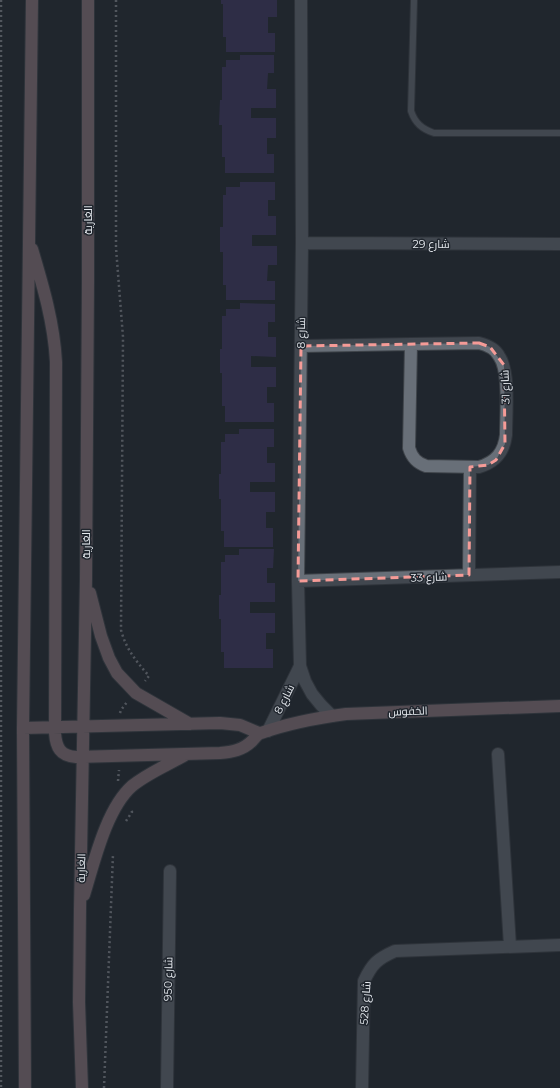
<svg xmlns="http://www.w3.org/2000/svg" width="560" height="1088" font-family="Montserrat,Cairo,sans-serif">
  <rect width="100%" height="100%" fill="#20262e"/>
  <path fill="#3f3664" d="M 221,0 L 277,0 L 277,17 L 268,17 L 268,33 L 275,33 L 275,52 L 226,52 L 226,37 L 223,37 L 223,4 L 221,4 Z
    M 240,55 L 274,55 L 274,73 L 268,73 L 267,89 L 276,89 L 276,108 L 251,108 L 251,118 L 276,118 L 276,138 L 267,138 L 267,154 L 274,154 L 274,173 L 225,173 L 225,157 L 222,157 L 222,125 L 219,125 L 220,100 L 222,100 L 222,67 L 226,67 L 226,60 L 240,60 Z
    M 240,182 L 275,182 L 275,200 L 268,200 L 268,216 L 276,216 L 276,235 L 252,235 L 252,246 L 277,246 L 277,265 L 268,265 L 267,281 L 275,281 L 275,300 L 226,300 L 226,285 L 223,285 L 223,252 L 220,252 L 220,227 L 223,227 L 223,195 L 226,195 L 226,187 L 240,187 Z
    M 240,303 L 275,304 L 275,322 L 268,322 L 268,337 L 276,337 L 276,357 L 251,356 L 251,367 L 276,367 L 276,387 L 267,387 L 267,403 L 274,403 L 274,422 L 225,422 L 225,406 L 222,406 L 222,373 L 220,373 L 220,349 L 222,349 L 222,316 L 226,316 L 226,309 L 240,309 Z
    M 239,429 L 274,429 L 274,447 L 267,447 L 267,463 L 275,463 L 275,482 L 250,482 L 250,492 L 275,492 L 275,512 L 266,512 L 266,528 L 273,528 L 273,547 L 224,547 L 224,531 L 221,531 L 221,499 L 219,499 L 219,474 L 221,474 L 221,442 L 225,442 L 225,434 L 239,434 Z
    M 239,549 L 274,549 L 273,568 L 267,568 L 267,583 L 275,583 L 275,602 L 250,602 L 250,613 L 275,613 L 275,633 L 266,633 L 266,649 L 273,649 L 273,668 L 224,668 L 224,652 L 221,652 L 221,619 L 219,619 L 219,595 L 221,595 L 221,562 L 225,562 L 225,555 L 239,555 Z"/>
  <g fill="none" stroke-linecap="round" stroke-linejoin="round">
    <g stroke="#3f444a" stroke-width="8">
      <path id="lane" d="M 414,0 L 411,111 C 415,123 422,129 434,133 L 560,133"/>
    </g>
    <g stroke="#3f444a" stroke-width="14">
      <path id="street" d="M 301,0 L 302,243 L 298,581 L 300,666 L 305,681 L 312,694 L 321,705 L 332,716
        M 302,243 L 560,244
        M 479,343 C 487,345 495,348 499,356 C 510,371 506,415 506,435 C 504,452 496,462 479,467 L 426,466 C 417,463 412,458 409,448 L 411,344 Z
        M 301,346 L 411,344
        M 469,575 L 470,467
        M 298,581 L 560,572
        M 268,731 L 300,666
        M 498,754 L 510,946
        M 167,1088 L 170,871
        M 362,1088 L 364,981 C 372,964 377,959 395,951 L 560,945"/>
    </g>
    <g stroke="#3f444a" stroke-width="14">
      <path id="secondary" d="M 32,249 C 43,286 54,323 56,362 L 55,733 C 56,747 60,756 76,757 L 220,753 C 232,752 243,750 252,741 C 255,738 257,734 261,733 C 289,723 316,718 346,714 L 560,706
        M 90,593 L 101,636 L 109,658 L 117,673 L 136,693 L 190,724
        M 23,728 L 220,723 L 240,725 L 259,733
        M 84,895 C 94,863 106,809 132,786 C 148,773 168,765 185,755
        M 25,1088 L 23,728 L 32,0
        M 82,1088 L 79,1002 L 80,909 L 86,579 L 88,282 L 88,0"/>
    </g>
    <path stroke="#8d9198" stroke-width="2.5" stroke-dasharray="2 3" stroke-linecap="butt" d="M 1,0 L 1,1088
      M 116,0 L 116,248 L 123,337 L 121,630 C 126,649 136,661 149,676 L 145,681
      M 120,713 L 121,710 L 127,702
      M 118,781 L 119,770
      M 126,821 L 132,812 L 130,809
      M 104,1088 L 113,854"/>
    <use href="#lane" stroke="#686f78" stroke-width="6"/>
    <use href="#street" stroke="#686f78" stroke-width="12"/>
    <use href="#secondary" stroke="#927b81" stroke-width="12"/>
  </g>
  <path d="M0 0H560V1088H0ZM 479,343 L 490,347 L 504,365 L 505,444 L 496,460 L 488,465 L 470,467 L 469,575 L 298,581 L 301,346 Z" fill="#20262e" fill-opacity=".55" fill-rule="evenodd"/>
  <path fill="none" stroke="#f59b97" stroke-width="3" stroke-dasharray="8 5" stroke-linejoin="round" d="M 479,343 L 490,347 L 504,365 L 505,444 L 496,460 L 488,465 L 470,467 L 469,575 L 298,581 L 301,346 Z"/>
  <g text-anchor="middle" stroke-width="3" stroke-linejoin="round" paint-order="stroke">
    <g font-size="11" fill="#e7ebf0" stroke="#20262e">
      <text transform="translate(88 220) rotate(-90)" y="4">الغارية</text>
      <text x="431" y="248">شارع 29</text>
      <text transform="translate(301 333) rotate(-89)" y="4">شارع 8</text>
      <text transform="translate(505 387) rotate(-92)" y="4">شارع 31</text>
      <text transform="translate(86 544) rotate(-90)" y="4">الغارية</text>
      <text transform="translate(429 577) rotate(-2)" y="4">شارع 33</text>
      <text transform="translate(284 699) rotate(-63)" y="4">شارع 8</text>
      <text transform="translate(408 711) rotate(-2)" y="4">الخفوس</text>
      <text transform="translate(81 868) rotate(-89)" y="4">الغارية</text>
      <text transform="translate(168 979) rotate(-89)" y="4">شارع 950</text>
      <text transform="translate(365 1003) rotate(-86)" y="4">شارع 528</text>
    </g>
  </g>
</svg>
